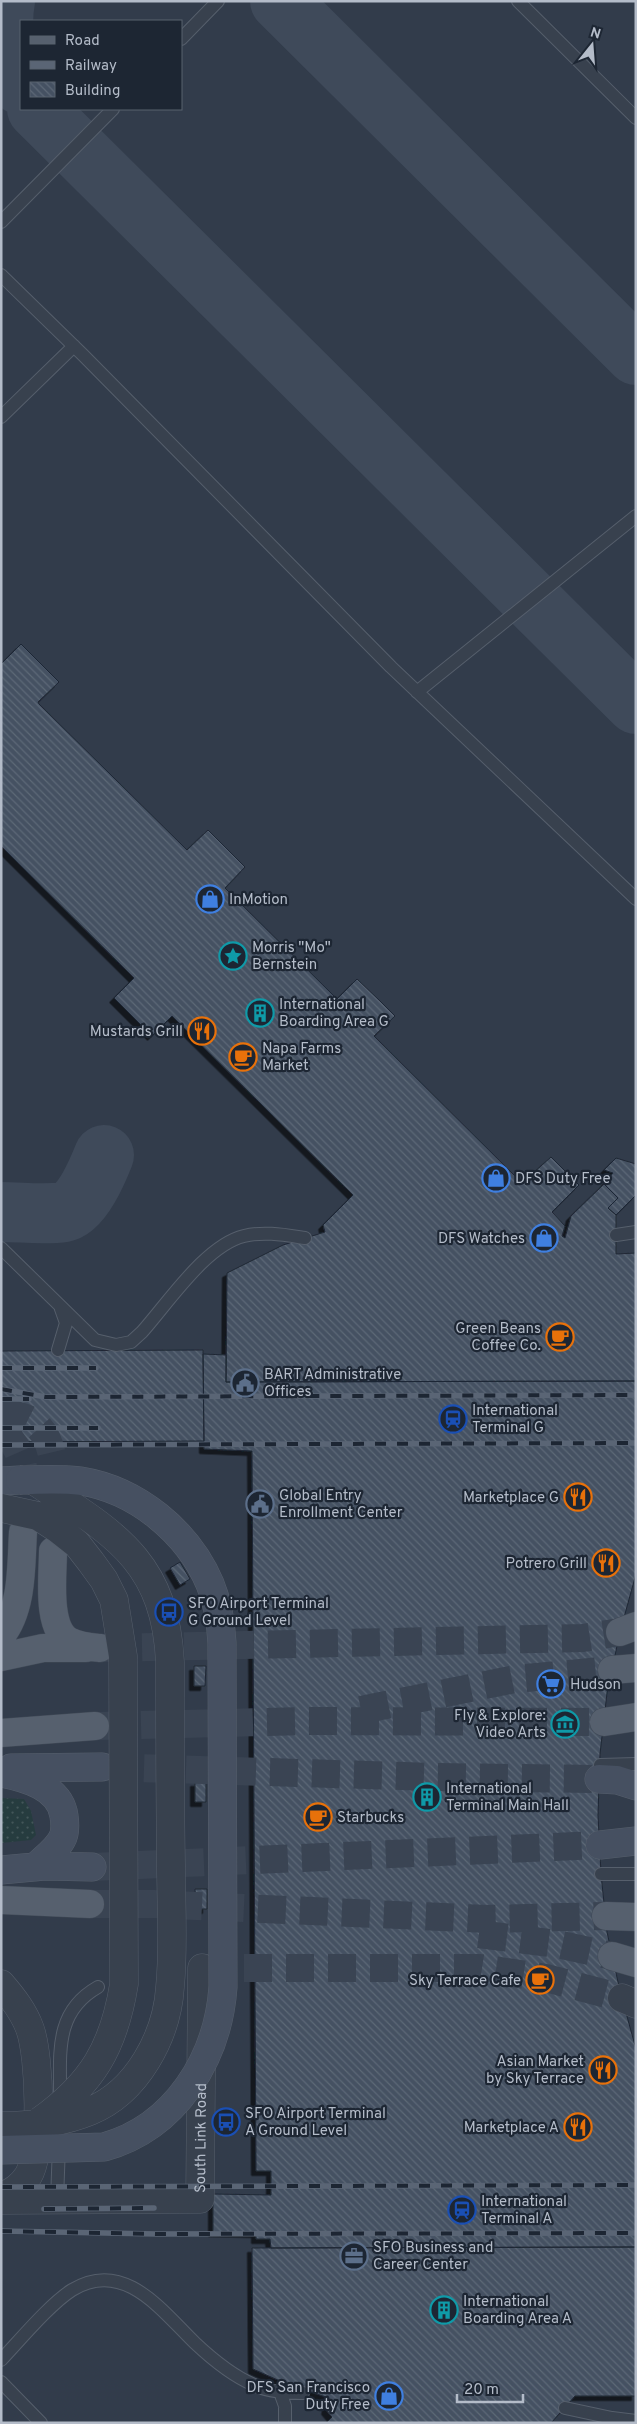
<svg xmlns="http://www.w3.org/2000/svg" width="637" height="2424" font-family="Overpass,sans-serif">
  <defs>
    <pattern id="grass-dots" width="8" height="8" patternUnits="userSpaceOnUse" patternTransform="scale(1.25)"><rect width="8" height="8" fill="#263c3f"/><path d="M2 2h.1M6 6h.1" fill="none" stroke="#435659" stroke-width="1.8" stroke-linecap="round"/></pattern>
    <pattern id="building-back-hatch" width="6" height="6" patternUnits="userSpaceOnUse" patternTransform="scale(1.25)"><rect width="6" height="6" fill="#455162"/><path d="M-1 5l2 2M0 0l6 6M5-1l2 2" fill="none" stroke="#5d6877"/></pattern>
    <filter id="shadow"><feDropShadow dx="-4.5" dy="4.5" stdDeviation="0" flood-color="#0009"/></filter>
  </defs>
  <rect width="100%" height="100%" fill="#242f3e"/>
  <path fill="#323c4b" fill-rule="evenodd" d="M 1,1 L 636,1 L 636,2423 L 1,2423 ZM 21,21 L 181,21 L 181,109 L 21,109 Z"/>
  <path fill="url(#grass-dots)" d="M 1,1798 L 24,1799 L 31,1811 L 36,1835 L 31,1840 L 1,1843 Z"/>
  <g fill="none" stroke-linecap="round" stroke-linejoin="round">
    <path stroke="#3f4a5a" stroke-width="60" d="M 5,1 C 0,29 6,61 21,85
      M 280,1 L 636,355
      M 37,109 L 636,704
      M 1,1212 C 21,1212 45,1215 64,1212 C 82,1209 98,1170 104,1155"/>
  </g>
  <path fill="url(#building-back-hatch)" stroke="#1f2835" filter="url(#shadow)" d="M 21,644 L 59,682 L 38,702 L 39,704 L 187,850 L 208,830 L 245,867 L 225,888 L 337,999 L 357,979 L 380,1001 L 395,1016 L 374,1036 L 522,1183 L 551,1157 L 579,1185 L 552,1212 L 565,1226 L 562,1236 L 565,1238 L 571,1216 L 604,1184 L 618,1198 L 608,1208 L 616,1215 L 616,1254 L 636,1253 L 636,1381 L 226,1382 L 227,1273 L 283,1245 L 325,1232 L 323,1225 L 353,1195 L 172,1016 L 152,1036 L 114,998 L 134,978 L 1,846 L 1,664 Z
    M 616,1158 L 636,1164 L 636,1195 L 616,1215 L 608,1208 L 618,1198 L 604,1184 L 613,1173 L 604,1170 Z
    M 203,1350 L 204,1441 L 1,1442 L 1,1351 Z
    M 203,1354 L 226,1355 L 226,1382 L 636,1381 L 636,1574 L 620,1632 L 607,1693 L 600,1754 L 598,1815 L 601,1874 L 607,1932 L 620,1991 L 636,2049 L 636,2247 L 271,2248 L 270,2239 L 256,2239 L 256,2233 L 213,2232 L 213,2194 L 271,2195 L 271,2171 L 256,2171 L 252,1451 L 204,1449 Z
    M 180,1562 L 190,1579 L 180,1585 L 170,1568 Z
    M 194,1666 L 206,1666 L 205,1686 L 194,1686 Z
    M 195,1782 L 206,1782 L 206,1802 L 195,1802 Z
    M 195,1889 L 207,1889 L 207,1909 L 196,1909 Z
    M 636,2247 L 636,2396 L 575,2396 L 551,2423 L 326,2423 L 332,2417 L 326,2410 L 329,2398 L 289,2385 L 253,2369 L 252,2248 Z"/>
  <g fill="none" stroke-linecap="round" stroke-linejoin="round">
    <path stroke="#3a4453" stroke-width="28" stroke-dasharray="28 14" stroke-linecap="butt" d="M 202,1968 L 480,1968 L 546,1978 L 622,1998"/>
    <path stroke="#3a4453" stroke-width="28" stroke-dasharray="28 14" stroke-linecap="butt" d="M 102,1767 L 434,1777 L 599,1779
      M 92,1867 L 600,1845"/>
    <path stroke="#3a4453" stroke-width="28" stroke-dasharray="28 14" stroke-linecap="butt" d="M 1,1414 C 55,1413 55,1461 55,1502
      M 1,1431 C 33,1453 24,1498 23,1532
      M 100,1648 L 583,1638 L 620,1632
      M 361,1710 L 515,1679 L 612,1670
      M 99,1726 L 308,1721 L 604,1722
      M 90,1904 L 153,1904 L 487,1919 L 606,1916
      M 479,1934 L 557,1944 L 612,1956"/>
    <g stroke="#565f6c" stroke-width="14">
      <path id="service" d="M 518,1 L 636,118
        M 181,39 L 218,1
        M 1,222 L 113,109
        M 1,275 L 83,355 L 391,667 L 636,899
        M 1,417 L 74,346
        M 417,692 L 636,516
        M 616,1235 L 636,1232
        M 1,1248 L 95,1340 L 116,1345 L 131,1342 L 142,1332 C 168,1303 206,1245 244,1236 C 264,1231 285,1235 305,1238
        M 58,1350 L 66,1323 L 61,1309
        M 600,1765 L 636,1764
        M 601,1874 L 636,1874
        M 60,2103 C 61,2057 52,2013 98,1987
        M 57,2200 L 59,2145
        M 1,2360 C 20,2340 50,2304 72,2290 C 124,2258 162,2311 195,2343 C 212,2359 233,2376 254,2385 C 269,2392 287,2393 303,2393
        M 1,2382 L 41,2423
        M 280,2392 L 285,2406 L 285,2423
        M 565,2408 L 612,2418 L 636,2421"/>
    </g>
    <g stroke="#565f6c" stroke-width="29">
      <g id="tertiary">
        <path d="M 1,1984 C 13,1998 24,2012 30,2029 C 40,2057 43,2152 28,2176 C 21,2187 12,2192 1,2197"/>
        <path d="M 622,1998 L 636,2004"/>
        <path id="s1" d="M 1,2200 L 200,2199 L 202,1968"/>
      </g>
    </g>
    <g stroke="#565f6c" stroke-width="29">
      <path id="secondary" d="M 1,1481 L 20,1480
        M 11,1768 L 102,1767
        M 1,1773 C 26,1778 60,1787 64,1816 C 65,1823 66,1832 62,1839 C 57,1849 44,1859 35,1867
        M 599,1779 L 617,1780 L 636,1786
        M 600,1845 L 636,1841
        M 1,1870 L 45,1866 L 92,1867"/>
    </g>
    <g stroke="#414a57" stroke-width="29">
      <path id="primary" d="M 53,1551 C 53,1575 46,1628 69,1641 C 78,1646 90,1647 100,1648
        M 620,1632 L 636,1626
        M 1,1636 C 23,1609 21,1565 23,1532
        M 1,1657 L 43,1648 L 86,1648
        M 612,1670 L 636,1668
        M 604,1722 L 636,1717
        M 1,1733 L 95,1726
        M 1,1900 L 90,1904
        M 606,1916 L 636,1917
        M 612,1956 L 636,1963"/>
    </g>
    <use href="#service" stroke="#38414e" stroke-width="12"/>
    <use href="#tertiary" stroke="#38414e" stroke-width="28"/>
    <use href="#secondary" stroke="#465061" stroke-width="28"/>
    <use href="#primary" stroke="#56606e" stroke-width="28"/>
    <g stroke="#5a6575" stroke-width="5.5">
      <path id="rail" d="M 1,1368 L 96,1368
        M 1,1389 L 46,1397 L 636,1395
        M 1,1399 L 29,1399
        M 1,1428 L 98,1428
        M 1,1445 L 636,1443
        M 1,2187 L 636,2185
        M 44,2209 L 154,2208
        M 1,2231 L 157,2234 L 636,2233"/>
    </g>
    <use href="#rail" stroke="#1d2633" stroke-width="4" stroke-dasharray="11" stroke-linecap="butt"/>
    <g stroke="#565f6c" stroke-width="29" stroke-linecap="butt">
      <path id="tertiary-bridge" d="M 1,1508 L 38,1516 L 58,1529 L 77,1544 L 91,1562 L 104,1580 L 114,1600 L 123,1656 L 124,1984 C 114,2047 92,2084 40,2121
        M 1,2126 C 32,2126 61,2123 90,2111 C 137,2092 167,2036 170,1987 C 174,1947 171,1906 171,1866 C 170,1798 170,1730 170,1662 C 165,1558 111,1532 33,1480"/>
    </g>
    <g stroke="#565f6c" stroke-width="29" stroke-linecap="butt">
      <path id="secondary-bridge" d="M 1,2150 L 104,2147 C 176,2127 218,2058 223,1987 L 222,1643 C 221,1623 218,1603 210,1584 C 188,1532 137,1490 81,1481 C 61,1478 40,1480 20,1480"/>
    </g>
    <use href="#tertiary-bridge" stroke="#38414e" stroke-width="28"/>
    <use href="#secondary-bridge" stroke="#465061" stroke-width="28"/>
  </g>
  <defs>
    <g id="shop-ring" transform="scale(1.4375)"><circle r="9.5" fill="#1d2633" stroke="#3f7fe0" stroke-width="1.5"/><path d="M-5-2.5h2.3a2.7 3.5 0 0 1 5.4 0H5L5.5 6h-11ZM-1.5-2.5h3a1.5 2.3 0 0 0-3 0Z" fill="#3f7fe0"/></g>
    <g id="sight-ring" transform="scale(1.4375)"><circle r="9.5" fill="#1d2633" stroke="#0f9aa8" stroke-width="1.5"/><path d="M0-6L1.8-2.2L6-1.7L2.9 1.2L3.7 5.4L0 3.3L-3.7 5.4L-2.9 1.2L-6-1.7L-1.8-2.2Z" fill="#0f9aa8"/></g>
    <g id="building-ring" transform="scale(1.4375)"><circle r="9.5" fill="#1d2633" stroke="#0f9aa8" stroke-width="1.5"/><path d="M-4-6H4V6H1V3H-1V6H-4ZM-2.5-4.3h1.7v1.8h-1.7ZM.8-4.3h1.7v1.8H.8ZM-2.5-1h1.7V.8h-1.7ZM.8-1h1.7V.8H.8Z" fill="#0f9aa8"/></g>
    <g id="restaurant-ring" transform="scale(1.4375)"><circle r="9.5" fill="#1d2633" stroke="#e8710a" stroke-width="1.5"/><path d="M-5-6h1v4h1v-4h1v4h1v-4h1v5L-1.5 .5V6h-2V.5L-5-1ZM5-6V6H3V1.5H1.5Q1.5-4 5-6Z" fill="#e8710a"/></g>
    <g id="cafe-ring" transform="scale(1.4375)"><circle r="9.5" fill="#1d2633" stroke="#e8710a" stroke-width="1.5"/><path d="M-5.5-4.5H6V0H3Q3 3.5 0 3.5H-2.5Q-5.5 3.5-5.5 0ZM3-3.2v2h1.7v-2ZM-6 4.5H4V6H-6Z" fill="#e8710a"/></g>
    <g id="civic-ring" transform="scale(1.4375)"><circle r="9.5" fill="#1d2633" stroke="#5c6f8a" stroke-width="1.5"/><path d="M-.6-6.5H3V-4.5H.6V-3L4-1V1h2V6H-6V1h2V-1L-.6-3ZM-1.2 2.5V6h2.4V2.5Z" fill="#5c6f8a"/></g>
    <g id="station-ring" transform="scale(1.4375)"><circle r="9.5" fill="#1d2633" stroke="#1a4fb4" stroke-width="1.5"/><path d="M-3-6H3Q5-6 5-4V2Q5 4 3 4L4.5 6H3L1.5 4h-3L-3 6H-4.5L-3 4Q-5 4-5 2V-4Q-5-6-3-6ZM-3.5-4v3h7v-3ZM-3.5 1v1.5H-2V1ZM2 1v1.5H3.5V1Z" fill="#1a4fb4"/></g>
    <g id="bus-ring" transform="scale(1.4375)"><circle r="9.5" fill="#1d2633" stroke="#1a4fb4" stroke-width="1.5"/><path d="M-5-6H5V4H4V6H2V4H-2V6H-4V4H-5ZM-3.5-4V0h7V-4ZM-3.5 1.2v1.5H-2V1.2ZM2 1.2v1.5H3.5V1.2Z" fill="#1a4fb4"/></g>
    <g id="supermarket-ring" transform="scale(1.4375)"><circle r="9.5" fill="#1d2633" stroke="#3f7fe0" stroke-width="1.5"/><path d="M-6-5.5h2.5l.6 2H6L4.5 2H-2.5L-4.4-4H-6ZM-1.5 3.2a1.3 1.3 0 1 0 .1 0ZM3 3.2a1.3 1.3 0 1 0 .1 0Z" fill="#3f7fe0"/></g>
    <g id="museum-ring" transform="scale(1.4375)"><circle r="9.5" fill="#1d2633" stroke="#0f9aa8" stroke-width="1.5"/><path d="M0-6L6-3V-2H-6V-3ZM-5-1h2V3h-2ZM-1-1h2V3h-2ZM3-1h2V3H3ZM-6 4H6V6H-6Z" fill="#0f9aa8"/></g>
    <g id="office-ring" transform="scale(1.4375)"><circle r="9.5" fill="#1d2633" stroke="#5c6f8a" stroke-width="1.5"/><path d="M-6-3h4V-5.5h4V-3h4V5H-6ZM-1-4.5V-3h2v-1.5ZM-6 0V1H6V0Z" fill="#5c6f8a"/></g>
  </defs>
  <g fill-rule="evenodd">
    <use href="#shop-ring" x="210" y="899"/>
    <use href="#sight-ring" x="233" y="956"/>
    <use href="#building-ring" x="260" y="1013"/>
    <use href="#restaurant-ring" x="202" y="1031"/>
    <use href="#cafe-ring" x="243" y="1057"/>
    <use href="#shop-ring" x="496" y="1178"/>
    <use href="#shop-ring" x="544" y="1238"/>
    <use href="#cafe-ring" x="560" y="1337"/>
    <use href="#civic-ring" x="245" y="1383"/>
    <use href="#station-ring" x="453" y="1419"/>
    <use href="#restaurant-ring" x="578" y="1497"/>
    <use href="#civic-ring" x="260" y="1504"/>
    <use href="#restaurant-ring" x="606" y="1563"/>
    <use href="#bus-ring" x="169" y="1612"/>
    <use href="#supermarket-ring" x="551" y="1684"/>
    <use href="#museum-ring" x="565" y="1724"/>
    <use href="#building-ring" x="427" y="1797"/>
    <use href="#cafe-ring" x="318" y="1817"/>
    <use href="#cafe-ring" x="540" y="1980"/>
    <use href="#restaurant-ring" x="603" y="2070"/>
    <use href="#bus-ring" x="226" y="2122"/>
    <use href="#restaurant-ring" x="578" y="2127"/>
    <use href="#station-ring" x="462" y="2210"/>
    <use href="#office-ring" x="354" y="2256"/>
    <use href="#building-ring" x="444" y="2310"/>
    <use href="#shop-ring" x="389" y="2396"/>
  </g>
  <g text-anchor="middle" stroke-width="4.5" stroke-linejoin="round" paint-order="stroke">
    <g font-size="15" fill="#b4bcc9" stroke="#1d2633" text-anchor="start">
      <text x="229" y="904">InMotion</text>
      <text x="252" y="952">Morris "Mo"<tspan x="252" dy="17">Bernstein</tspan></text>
      <text x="279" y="1009">International<tspan x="279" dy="17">Boarding Area G</tspan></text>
      <text x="183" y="1036" text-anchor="end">Mustards Grill</text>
      <text x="262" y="1053">Napa Farms<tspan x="262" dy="17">Market</tspan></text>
      <text x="515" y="1183">DFS Duty Free</text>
      <text x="525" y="1243" text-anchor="end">DFS Watches</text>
      <text x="541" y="1333" text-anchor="end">Green Beans<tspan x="541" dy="17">Coffee Co.</tspan></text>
      <text x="264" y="1379">BART Administrative<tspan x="264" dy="17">Offices</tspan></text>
      <text x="472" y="1415">International<tspan x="472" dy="17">Terminal G</tspan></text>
      <text x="279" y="1500">Global Entry<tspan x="279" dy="17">Enrollment Center</tspan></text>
      <text x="559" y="1502" text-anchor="end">Marketplace G</text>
      <text x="587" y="1568" text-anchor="end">Potrero Grill</text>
      <text x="188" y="1608">SFO Airport Terminal<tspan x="188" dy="17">G Ground Level</tspan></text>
      <text x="570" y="1689">Hudson</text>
      <text x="546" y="1720" text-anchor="end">Fly &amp; Explore:<tspan x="546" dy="17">Video Arts</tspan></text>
      <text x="446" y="1793">International<tspan x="446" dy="17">Terminal Main Hall</tspan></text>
      <text x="337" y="1822">Starbucks</text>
      <text x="521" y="1985" text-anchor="end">Sky Terrace Cafe</text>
      <text x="584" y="2066" text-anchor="end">Asian Market<tspan x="584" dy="17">by Sky Terrace</tspan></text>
      <text x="245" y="2118">SFO Airport Terminal<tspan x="245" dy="17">A Ground Level</tspan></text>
      <text x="559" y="2132" text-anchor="end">Marketplace A</text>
      <text x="481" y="2206">International<tspan x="481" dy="17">Terminal A</tspan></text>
      <text x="373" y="2252">SFO Business and<tspan x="373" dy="17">Career Center</tspan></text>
      <text x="463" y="2306">International<tspan x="463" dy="17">Boarding Area A</tspan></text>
      <text x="370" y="2392" text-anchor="end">DFS San Francisco<tspan x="370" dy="17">Duty Free</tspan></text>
    </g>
    <g font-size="15" fill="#b4bcc9" stroke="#1d2633">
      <text dy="5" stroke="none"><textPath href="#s1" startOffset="260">South Link Road</textPath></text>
    </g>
  </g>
  <rect width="637" height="2424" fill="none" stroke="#b4bcc9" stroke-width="5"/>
  <rect x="20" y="20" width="162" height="90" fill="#1d2633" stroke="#59626f"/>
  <rect x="30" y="36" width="25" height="8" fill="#56606e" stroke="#59626f"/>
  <text x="65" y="45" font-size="15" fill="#b4bcc9">Road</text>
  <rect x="30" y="61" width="25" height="8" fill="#5a6575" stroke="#59626f"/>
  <text x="65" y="70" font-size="15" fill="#b4bcc9">Railway</text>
  <rect x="30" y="82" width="25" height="15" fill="url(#building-back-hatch)" stroke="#59626f"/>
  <text x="65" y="95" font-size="15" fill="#b4bcc9">Building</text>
  <g transform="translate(592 45) rotate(17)" stroke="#1d2633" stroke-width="4" paint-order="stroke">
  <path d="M0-4L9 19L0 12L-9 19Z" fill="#b4bcc9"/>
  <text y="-8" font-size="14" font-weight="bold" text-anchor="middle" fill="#b4bcc9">N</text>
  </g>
  <path d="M457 2394v8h66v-8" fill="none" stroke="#b4bcc9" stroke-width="2.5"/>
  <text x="464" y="2394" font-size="15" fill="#b4bcc9" stroke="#1d2633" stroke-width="4" paint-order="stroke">20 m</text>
</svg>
